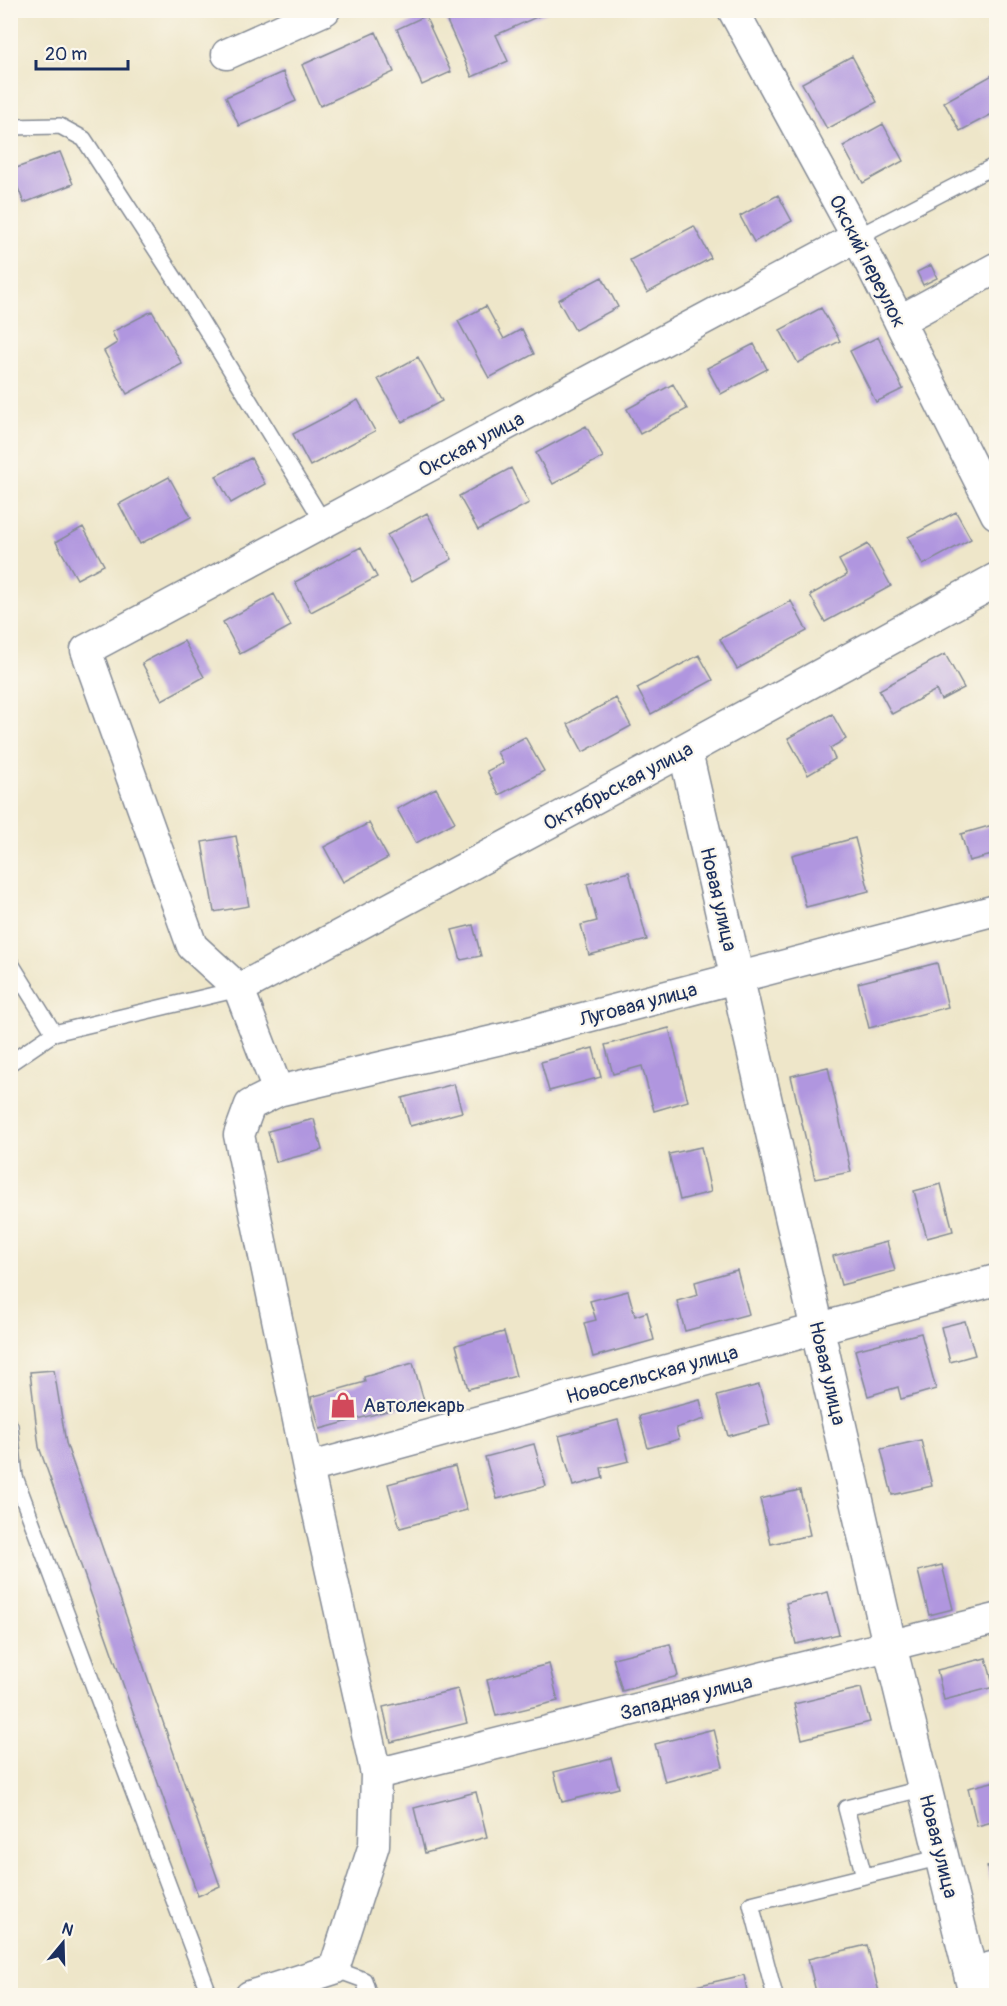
<svg xmlns="http://www.w3.org/2000/svg" width="1007" height="2006" font-family="Pangolin,sans-serif">
  <rect width="100%" height="100%" fill="#fbf7ec"/>
  <filter id="ink" filterUnits="userSpaceOnUse"><feTurbulence type="fractalNoise" baseFrequency=".0167" numOctaves="2"/><feDisplacementMap in="SourceGraphic" scale="12" xChannelSelector="R" yChannelSelector="G"/><feConvolveMatrix kernelMatrix="1 2 1 2 8 2 1 2 1" color-interpolation-filters="sRGB"/></filter>
  <filter id="wash" filterUnits="userSpaceOnUse"><feTurbulence type="fractalNoise" baseFrequency=".008" numOctaves="4" result="noise"/><feDisplacementMap in="SourceGraphic" scale="24" xChannelSelector="R" yChannelSelector="G"/><feGaussianBlur stdDeviation="1.35" result="paint"/><feColorMatrix in="noise" values="0 0 0 0 0 0 0 0 0 0 0 0 0 0 0 0 0 1.4 0 .05"/><feComposite in="paint" operator="in"/></filter>
  <g filter="url(#wash)">
    <rect width="100%" height="100%" fill="#eee6c9"/>
    <g id="blocks">
      <path fill="#b096df" d="M 442,10 L 547,10 L 548,12 L 496,35 L 508,61 L 472,77 Z
        M 425,16 L 451,72 L 422,85 L 397,29 Z
        M 376,32 L 394,72 L 320,106 L 302,65 Z
        M 852,56 L 877,102 L 827,129 L 802,83 Z
        M 283,72 L 296,101 L 239,126 L 226,97 Z
        M 996,73 L 996,112 L 960,131 L 944,102 Z
        M 883,124 L 903,161 L 863,183 L 843,146 Z
        M 60,152 L 73,184 L 24,203 L 11,170 Z
        M 778,195 L 792,221 L 754,242 L 740,216 Z
        M 694,226 L 711,258 L 647,293 L 630,260 Z
        M 931,265 L 937,278 L 923,285 L 917,272 Z
        M 602,277 L 618,307 L 575,330 L 558,300 Z
        M 486,306 L 504,339 L 522,329 L 534,354 L 489,378 L 458,321 Z
        M 821,308 L 840,341 L 798,363 L 780,330 Z
        M 152,311 L 182,364 L 127,394 L 104,351 L 117,343 L 112,332 Z
        M 878,337 L 903,389 L 876,402 L 850,351 Z
        M 754,344 L 767,369 L 721,394 L 707,368 Z
        M 418,357 L 442,401 L 402,422 L 378,379 Z
        M 673,384 L 687,409 L 640,434 L 627,409 Z
        M 358,400 L 375,431 L 310,466 L 293,434 Z
        M 586,426 L 603,457 L 553,484 L 536,453 Z
        M 251,458 L 265,484 L 231,503 L 216,476 Z
        M 511,468 L 529,503 L 478,530 L 459,496 Z
        M 169,477 L 191,517 L 140,544 L 119,504 Z
        M 956,512 L 971,539 L 923,565 L 908,537 Z
        M 427,513 L 452,559 L 412,581 L 387,535 Z
        M 83,527 L 104,565 L 77,579 L 56,542 Z
        M 868,544 L 891,586 L 825,622 L 810,595 L 847,575 L 839,560 Z
        M 361,547 L 377,577 L 311,612 L 295,582 Z
        M 274,594 L 291,626 L 240,654 L 223,622 Z
        M 791,601 L 807,631 L 737,669 L 720,639 Z
        M 184,641 L 204,677 L 162,700 L 142,663 Z
        M 945,654 L 964,688 L 941,700 L 936,690 L 892,714 L 879,690 Z
        M 699,655 L 713,680 L 651,714 L 637,688 Z
        M 616,698 L 631,726 L 583,752 L 568,724 Z
        M 832,714 L 846,739 L 830,748 L 835,759 L 808,775 L 788,738 Z
        M 525,737 L 544,771 L 499,795 L 487,771 L 503,763 L 497,752 Z
        M 436,788 L 455,822 L 416,843 L 397,809 Z
        M 369,823 L 388,858 L 343,882 L 324,847 Z
        M 996,824 L 996,854 L 969,861 L 961,834 Z
        M 236,836 L 249,906 L 214,912 L 202,842 Z
        M 855,838 L 869,891 L 806,907 L 792,855 Z
        M 629,872 L 647,940 L 589,955 L 581,925 L 597,921 L 587,884 Z
        M 473,925 L 481,956 L 461,960 L 452,930 Z
        M 937,963 L 948,1007 L 869,1028 L 858,983 Z
        M 669,1028 L 688,1101 L 654,1111 L 642,1066 L 613,1074 L 605,1045 Z
        M 593,1048 L 601,1077 L 549,1091 L 541,1062 Z
        M 828,1067 L 851,1172 L 815,1179 L 791,1076 Z
        M 454,1084 L 462,1112 L 410,1126 L 402,1098 Z
        M 314,1119 L 322,1150 L 276,1162 L 268,1131 Z
        M 701,1147 L 711,1192 L 680,1200 L 669,1154 Z
        M 941,1184 L 953,1231 L 927,1238 L 914,1191 Z
        M 887,1242 L 895,1271 L 841,1285 L 833,1256 Z
        M 737,1270 L 749,1314 L 685,1331 L 677,1301 L 698,1295 L 695,1282 Z
        M 628,1291 L 635,1316 L 647,1312 L 654,1340 L 593,1357 L 584,1323 L 596,1320 L 590,1301 Z
        M 965,1321 L 975,1355 L 950,1362 L 941,1327 Z
        M 504,1332 L 516,1376 L 468,1389 L 456,1345 Z
        M 921,1333 L 936,1389 L 901,1399 L 898,1387 L 868,1396 L 855,1350 Z
        M 413,1363 L 424,1401 L 320,1429 L 311,1397 L 365,1382 L 364,1377 Z
        M 54,1370 L 66,1443 L 220,1886 L 198,1896 L 39,1447 L 30,1372 Z
        M 759,1385 L 770,1425 L 728,1436 L 717,1396 Z
        M 700,1400 L 705,1419 L 676,1428 L 679,1439 L 648,1448 L 639,1416 Z
        M 618,1420 L 629,1461 L 601,1468 L 603,1478 L 573,1486 L 559,1436 Z
        M 921,1440 L 932,1486 L 892,1495 L 881,1449 Z
        M 534,1444 L 546,1486 L 497,1499 L 485,1457 Z
        M 455,1466 L 467,1510 L 400,1528 L 388,1484 Z
        M 800,1490 L 810,1535 L 771,1544 L 760,1499 Z
        M 942,1565 L 953,1609 L 929,1615 L 918,1571 Z
        M 828,1592 L 839,1634 L 796,1644 L 786,1603 Z
        M 670,1644 L 678,1676 L 622,1691 L 613,1658 Z
        M 986,1658 L 994,1687 L 944,1700 L 937,1670 Z
        M 549,1664 L 558,1701 L 496,1716 L 487,1680 Z
        M 861,1688 L 870,1722 L 802,1739 L 794,1704 Z
        M 458,1689 L 467,1723 L 391,1742 L 383,1707 Z
        M 714,1729 L 723,1767 L 665,1782 L 655,1744 Z
        M 611,1758 L 619,1788 L 562,1802 L 554,1772 Z
        M 996,1781 L 996,1821 L 977,1826 L 968,1788 Z
        M 476,1792 L 487,1837 L 425,1853 L 414,1808 Z
        M 996,1864 L 996,1900 L 987,1867 Z
        M 867,1945 L 880,1996 L 817,1996 L 808,1959 Z
        M 744,1975 L 748,1996 L 656,1996 L 656,1995 Z"/>
    </g>
  </g>
  <g filter="url(#ink)">
    <use href="#blocks" fill-opacity="0" stroke="#848a94" stroke-width="1.5"/>
    <g fill="none" stroke-linecap="round" stroke-linejoin="round">
      <g stroke="#848a94" stroke-width="18">
        <path id="service" d="M 10,127 L 60,126 L 84,139 L 179,285 L 324,523
          M 857,237 L 996,165
          M 10,962 L 54,1033 L 239,989
          M 10,1063 L 54,1033
          M 10,1426 L 15,1477 L 210,1996
          M 864,1876 L 846,1808 L 925,1788
          M 334,1969 L 364,1980 L 369,1996
          M 775,1996 L 751,1904 L 942,1857"/>
      </g>
      <g stroke="#848a94" stroke-width="33">
        <path id="minor" d="M 733,10 L 857,237 L 996,514
          M 227,54 L 325,10
          M 899,321 L 996,268
          M 239,989 L 685,750
          M 278,1091 L 518,1035 L 996,910
          M 308,1468 L 996,1280
          M 376,1774 L 996,1619
          M 970,1973 L 996,1966
          M 250,1996 L 334,1969 L 374,1845 L 376,1774 L 308,1468 L 239,1135 L 250,1105 L 278,1091 L 239,989 L 192,946 L 86,650 L 857,237"/>
      </g>
      <g stroke="#848a94" stroke-width="36">
        <path id="tertiary" d="M 976,1996 L 890,1647 L 685,750 L 996,580"/>
      </g>
      <use href="#service" stroke="#fff" stroke-width="15"/>
      <use href="#minor" stroke="#fff" stroke-width="30"/>
      <use href="#tertiary" stroke="#fff" stroke-width="33"/>
    </g>
  </g>
  <defs>
    <g id="shop-bare" transform="scale(2.07)"><path d="M-5-2.5h2.3a2.7 3.5 0 0 1 5.4 0H5L5.5 6h-11ZM-1.5-2.5h3a1.5 2.3 0 0 0-3 0Z" fill="#d1495b" stroke="#fbf7ec" stroke-width="2.5" paint-order="stroke"/></g>
  </defs>
  <g fill-rule="evenodd">
    <use href="#shop-bare" x="343" y="1405"/>
  </g>
  <g text-anchor="middle" stroke-width="4.5" stroke-linejoin="round" paint-order="stroke">
    <g font-size="20" fill="#1b2f5e" stroke="#fbf7ec">
      <text transform="translate(868 261) rotate(63)" y="7">Окский переулок</text>
      <text transform="translate(471 444) rotate(-28)" y="7">Окская улица</text>
      <text transform="translate(618 786) rotate(-28)" y="7">Октябрьская улица</text>
      <text transform="translate(719 899) rotate(77)" y="7">Новая улица</text>
      <text transform="translate(638 1004) rotate(-15)" y="7">Луговая улица</text>
      <text transform="translate(828 1373) rotate(77)" y="7">Новая улица</text>
      <text transform="translate(652 1374) rotate(-15)" y="7">Новосельская улица</text>
      <text transform="translate(686 1697) rotate(-14)" y="7">Западная улица</text>
      <text transform="translate(939 1846) rotate(76)" y="7">Новая улица</text>
    </g>
    <g font-size="20" fill="#1b2f5e" stroke="#fbf7ec" text-anchor="start">
      <text x="363" y="1412">Автолекарь</text>
    </g>
  </g>
  <rect width="1007" height="2006" fill="none" stroke="#fbf7ec" stroke-width="36"/>
  <g transform="translate(63 1943) rotate(19)" stroke="#fbf7ec" stroke-width="4.5" paint-order="stroke">
  <path d="M0-4.5L10 22L0 15L-10 22Z" fill="#1b2f5e"/>
  <text y="-9" font-size="16" font-weight="bold" text-anchor="middle" fill="#1b2f5e">N</text>
  </g>
  <path d="M36 60v9h92v-9" fill="none" stroke="#1b2f5e" stroke-width="3"/>
  <text x="45" y="60" font-size="18" fill="#1b2f5e" stroke="#fbf7ec" stroke-width="4.5" paint-order="stroke">20 m</text>
</svg>
